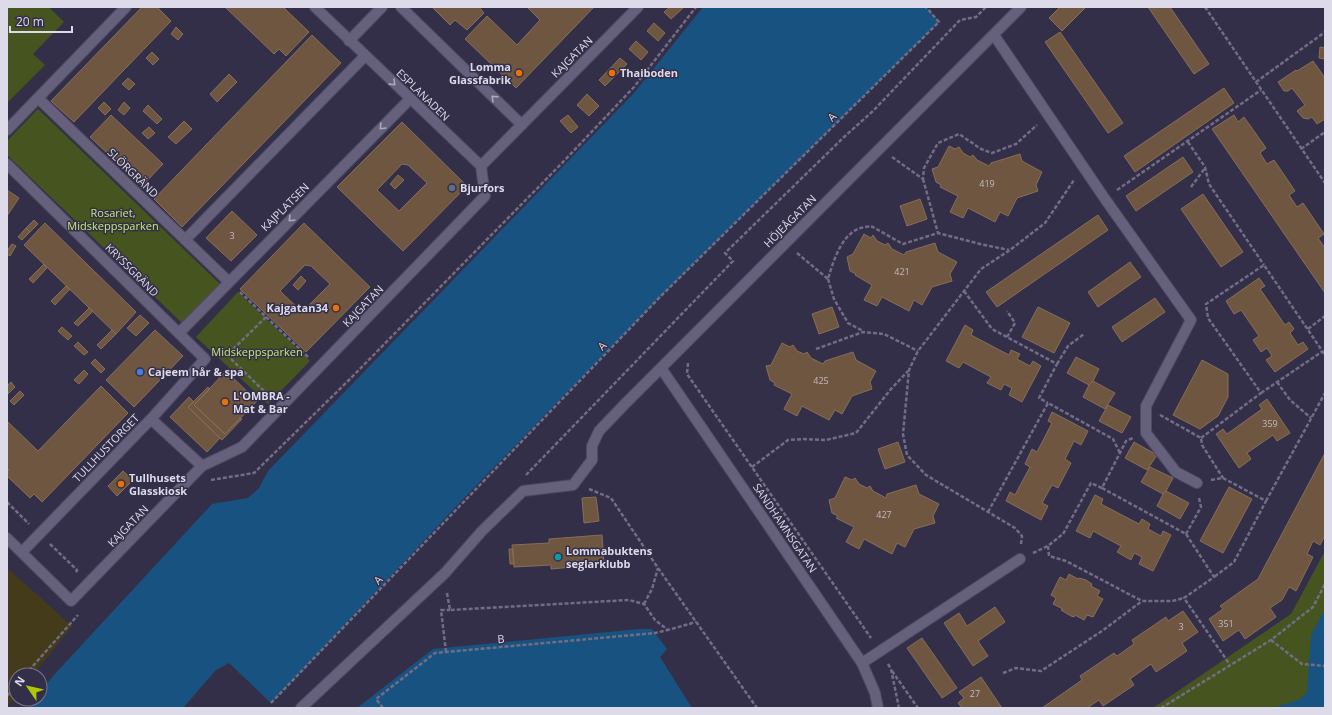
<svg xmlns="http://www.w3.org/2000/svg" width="1332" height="715" font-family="'Open Sans',sans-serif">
  <rect width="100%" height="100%" fill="#342f49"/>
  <path fill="#46551f" d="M 7,7 L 49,7 L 64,22 L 33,54 L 45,65 L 7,103 Z
    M 38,109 L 220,284 L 182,323 L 7,155 L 7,141 Z
    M 238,292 L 310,361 L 268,404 L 196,337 Z
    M 1325,551 L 1325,708 L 1153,708 L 1291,614 Z"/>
  <path fill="#443b1b" d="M 7,568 L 72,626 L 33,675 L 16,675 L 16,696 L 7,707 Z"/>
  <path fill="#185280" d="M 703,7 L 926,7 L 939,22 L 660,297 L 467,495 L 271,703 L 229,663 L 216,670 L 183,708 L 28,708 L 35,699 L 40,699 L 40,693 L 53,676 L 212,504 L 248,498 L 259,488 L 268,471 L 634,93 Z
    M 1325,609 L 1325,708 L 1272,708 L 1299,700 L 1307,692 L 1311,635 Z
    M 639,629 L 652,629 L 667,649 L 660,657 L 692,708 L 357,708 L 433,649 Z"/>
  <path fill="#6e5641" stroke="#876e59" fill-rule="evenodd" d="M 142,7 L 157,7 L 171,21 L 74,122 L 51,101 Z
    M 225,7 L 283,7 L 309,32 L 286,56 L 279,49 L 274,54 Z
    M 432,7 L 479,7 L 484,13 L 467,30 L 455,20 L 450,25 Z
    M 527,7 L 594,7 L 516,88 L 465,39 L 487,16 L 517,45 L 540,20 Z
    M 670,7 L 682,7 L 683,8 L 671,19 L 664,12 Z
    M 1060,7 L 1086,7 L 1062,31 L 1049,18 Z
    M 1148,7 L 1170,7 L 1209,64 L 1194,74 Z
    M 654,23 L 665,33 L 658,41 L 647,31 Z
    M 176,27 L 183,34 L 178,40 L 171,34 Z
    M 1060,32 L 1123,123 L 1108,133 L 1045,42 Z
    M 312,35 L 341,63 L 182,227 L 154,199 Z
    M 636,41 L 648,52 L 641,60 L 629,49 Z
    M 1320,47 L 1325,48 L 1325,59 L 1319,58 Z
    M 152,52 L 159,59 L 153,65 L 146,58 Z
    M 620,58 L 627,64 L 605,86 L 599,80 Z
    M 1313,61 L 1325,78 L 1325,119 L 1317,124 L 1312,117 L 1308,119 L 1303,118 L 1297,111 L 1305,105 L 1292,88 L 1288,91 L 1284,91 L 1278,82 L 1296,70 L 1297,71 Z
    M 229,74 L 237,82 L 217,102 L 210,94 Z
    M 128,78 L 135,84 L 129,90 L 122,84 Z
    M 1224,88 L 1234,103 L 1135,172 L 1124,156 Z
    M 587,94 L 599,106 L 589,116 L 577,105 Z
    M 104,102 L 111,109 L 105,115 L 98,108 Z
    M 124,102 L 130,108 L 124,115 L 118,110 Z
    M 148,105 L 162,119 L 157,124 L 143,111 Z
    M 111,115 L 163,164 L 142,186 L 90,137 Z
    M 568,115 L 578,127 L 571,133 L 560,121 Z
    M 1234,115 L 1238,122 L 1244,117 L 1266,148 L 1260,153 L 1267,164 L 1274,160 L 1295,191 L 1289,195 L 1297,207 L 1303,203 L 1324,234 L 1318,238 L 1325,248 L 1325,293 L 1212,129 Z
    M 184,121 L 192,129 L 176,144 L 168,137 Z
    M 402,122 L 467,186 L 403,251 L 337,187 ZM 402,164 L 408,165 L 427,183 L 399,211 L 377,190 Z
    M 149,127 L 155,133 L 148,139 L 142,133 Z
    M 949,146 L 955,149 L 959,147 L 963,153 L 970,157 L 973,155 L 977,160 L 989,166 L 991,163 L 1020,154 L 1022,161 L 1042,172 L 1036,185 L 1038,191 L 1017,198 L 1008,216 L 1000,212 L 995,222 L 968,208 L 963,218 L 950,212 L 958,196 L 940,187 L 941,185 L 936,182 L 932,169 L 938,167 Z
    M 1183,157 L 1193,172 L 1136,211 L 1126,196 Z
    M 398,175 L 404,180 L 395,189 L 390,184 Z
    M 7,190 L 19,198 L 7,216 Z
    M 1203,194 L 1243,252 L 1221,267 L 1181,209 Z
    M 920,199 L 927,219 L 907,226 L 900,206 Z
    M 232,211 L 257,235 L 231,261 L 206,238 Z
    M 1098,215 L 1108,230 L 997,307 L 986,292 Z
    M 34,220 L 38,224 L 30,232 L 26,228 Z
    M 45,223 L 136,312 L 116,334 L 24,245 Z
    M 304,223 L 370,287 L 306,352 L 240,289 ZM 305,265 L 311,266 L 330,284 L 302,312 L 280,291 Z
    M 26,228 L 30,232 L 22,240 L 18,237 Z
    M 864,234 L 871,238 L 873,235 L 877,241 L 885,245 L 888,243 L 892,249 L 904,255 L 906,252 L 935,243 L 938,252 L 957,262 L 950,274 L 952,281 L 932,287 L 922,305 L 914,300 L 909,311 L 882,297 L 877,306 L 864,300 L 872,285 L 855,275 L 856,274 L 850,271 L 847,257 L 853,254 Z
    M 12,244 L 16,246 L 10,256 L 7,254 L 7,251 Z
    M 1130,262 L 1141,277 L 1098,307 L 1088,292 Z
    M 44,264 L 47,268 L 33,283 L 29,279 Z
    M 301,276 L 306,281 L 298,290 L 293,285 Z
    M 1259,278 L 1265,286 L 1260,289 L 1285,325 L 1289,322 L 1294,329 L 1290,333 L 1298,345 L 1303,342 L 1308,349 L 1275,372 L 1266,360 L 1272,356 L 1267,348 L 1261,352 L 1253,340 L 1259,336 L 1241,310 L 1234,314 L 1226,301 Z
    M 66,286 L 70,289 L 55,305 L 51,301 Z
    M 1155,298 L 1165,312 L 1122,342 L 1112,327 Z
    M 832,307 L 839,327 L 819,334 L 812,314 Z
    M 1038,307 L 1070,323 L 1054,353 L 1022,337 Z
    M 89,308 L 93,311 L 78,326 L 74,323 Z
    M 140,315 L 149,323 L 136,336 L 127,328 Z
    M 965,325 L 973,330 L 971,335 L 1009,355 L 1011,350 L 1020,354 L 1017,359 L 1030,366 L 1033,361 L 1041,366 L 1022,402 L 1009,395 L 1012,388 L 1004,384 L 1001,390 L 987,383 L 991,377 L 963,362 L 959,368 L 946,361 Z
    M 62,327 L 72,336 L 68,340 L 58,331 Z
    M 112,330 L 116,334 L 101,349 L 97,345 Z
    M 155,330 L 183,356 L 134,407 L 106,380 Z
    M 78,342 L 88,352 L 84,355 L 74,346 Z
    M 782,343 L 790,347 L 793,345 L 797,351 L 804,354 L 807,352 L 811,358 L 823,364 L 825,361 L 853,352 L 856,360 L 876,371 L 870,382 L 872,389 L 852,396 L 842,414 L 835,410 L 829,420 L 802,406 L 797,416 L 784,409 L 792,394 L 774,385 L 775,383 L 770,380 L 766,366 L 771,365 Z
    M 1076,357 L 1099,369 L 1093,381 L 1089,385 L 1067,373 Z
    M 95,359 L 105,369 L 101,373 L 91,363 Z
    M 1202,360 L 1228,374 L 1228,397 L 1218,416 L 1200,429 L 1173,415 Z
    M 84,370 L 88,374 L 79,384 L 74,380 Z
    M 226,371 L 257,401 L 225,434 L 194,405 Z
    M 1093,381 L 1115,393 L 1105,409 L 1083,397 L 1089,385 Z
    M 11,382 L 15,387 L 7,395 L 7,386 Z
    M 101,386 L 128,413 L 42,502 L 34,494 L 30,498 L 7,476 L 7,471 L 9,470 L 7,468 L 7,421 L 38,451 Z
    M 208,387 L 210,389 L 194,405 L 225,434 L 240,418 L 242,419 L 222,440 L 188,407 Z
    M 20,391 L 24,395 L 14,405 L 10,401 Z
    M 189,397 L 194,402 L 188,407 L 220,438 L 207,452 L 170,417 Z
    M 1267,399 L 1290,433 L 1277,441 L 1273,435 L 1247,453 L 1251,459 L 1239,468 L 1216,434 L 1223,429 L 1227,434 L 1262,409 L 1259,405 Z
    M 1108,405 L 1131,417 L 1122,433 L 1099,421 Z
    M 1052,412 L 1088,431 L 1081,445 L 1074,441 L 1065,459 L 1071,463 L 1058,488 L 1052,485 L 1042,503 L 1048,506 L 1041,520 L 1006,501 L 1010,492 L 1015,495 L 1030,467 L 1025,464 L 1032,449 L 1037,452 L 1052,423 L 1048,421 Z
    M 898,442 L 905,462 L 885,469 L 878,449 Z
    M 1134,442 L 1157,455 L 1147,470 L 1125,458 Z
    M 1325,453 L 1325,535 L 1320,545 L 1313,541 L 1307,554 L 1313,557 L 1296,591 L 1289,587 L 1282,600 L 1270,608 L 1276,617 L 1245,639 L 1239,630 L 1223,641 L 1209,619 L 1223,609 L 1220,606 L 1258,579 Z
    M 1150,467 L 1173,478 L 1166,491 L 1163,494 L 1141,482 Z
    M 123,471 L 133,480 L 117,496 L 108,486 Z
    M 845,477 L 852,480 L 855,478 L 859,484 L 867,488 L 870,486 L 873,491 L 886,498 L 887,494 L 916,485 L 919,494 L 939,504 L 933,516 L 935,523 L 914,529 L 905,547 L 897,543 L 892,554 L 864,539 L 859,549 L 846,542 L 854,527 L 836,518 L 838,516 L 832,513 L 829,500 L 835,498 Z
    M 1229,487 L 1252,499 L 1223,553 L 1200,541 Z
    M 1166,491 L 1189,503 L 1180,519 L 1157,506 L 1163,494 Z
    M 1095,495 L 1103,499 L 1101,504 L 1139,524 L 1142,519 L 1150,524 L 1148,529 L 1161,536 L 1163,531 L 1171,535 L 1153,571 L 1139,564 L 1142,557 L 1134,553 L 1131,560 L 1117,552 L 1121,546 L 1093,531 L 1090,538 L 1076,531 Z
    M 596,497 L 599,521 L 584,523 L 582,498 Z
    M 602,535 L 604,564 L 551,569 L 551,565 L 514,567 L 512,545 L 549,543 L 549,539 Z
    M 509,549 L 513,549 L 514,564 L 510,564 Z
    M 1069,574 L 1078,579 L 1079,578 L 1086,580 L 1092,584 L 1091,586 L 1100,591 L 1097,596 L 1103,599 L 1093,617 L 1087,615 L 1084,620 L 1075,615 L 1074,617 L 1071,616 L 1061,610 L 1063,609 L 1053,604 L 1056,598 L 1051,595 L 1060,577 L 1066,580 Z
    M 995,607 L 1005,622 L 978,641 L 988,656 L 973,666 L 944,623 L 959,613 L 967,626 Z
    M 1183,611 L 1198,632 L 1182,643 L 1187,651 L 1156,672 L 1151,664 L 1130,679 L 1134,685 L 1103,706 L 1099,700 L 1087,708 L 1042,708 L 1082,680 L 1080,676 L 1114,653 L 1117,656 L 1134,644 L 1132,640 L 1166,617 L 1168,621 Z
    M 922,638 L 957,688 L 942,698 L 907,648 Z
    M 981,677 L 1002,708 L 962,708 L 958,703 L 964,698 L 959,692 Z"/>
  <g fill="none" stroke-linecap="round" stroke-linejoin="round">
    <g stroke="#4e4a5f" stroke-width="12">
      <path id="lane" d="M 994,35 L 1105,199 L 1191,320 L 1146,406 L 1146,433 L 1176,472 L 1197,483
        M 862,663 L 1020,559
        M 301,708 L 445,573 L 482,531 L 523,491 L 573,485 L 592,460"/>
    </g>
    <g stroke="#4e4a5f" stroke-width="12">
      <path id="street" d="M 315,7 L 481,166
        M 401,7 L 522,125
        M 349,41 L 382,7
        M 38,98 L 229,282
        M 7,130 L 126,7
        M 7,164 L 205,359 L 151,419 L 22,552
        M 185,240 L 365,56
        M 179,333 L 410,99
        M 661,368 L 862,663 L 875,693 L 878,708
        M 151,419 L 202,466
        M 592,460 L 592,446 L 599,431 L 622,407 L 1021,7
        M 7,538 L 71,601 L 202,466 L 242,447 L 485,196 L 481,166 L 638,7"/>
    </g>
    <path stroke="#726d84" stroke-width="2.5" stroke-dasharray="4 2" stroke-linecap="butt" d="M 1205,7 L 1325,183
      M 1256,82 L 1325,32
      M 1188,142 L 1205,167 L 1209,184 L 1264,265
      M 1301,149 L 1325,132
      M 892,157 L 923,179 L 924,168 L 938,143 L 959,134 L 981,149 L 992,153 L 1016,144 L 1037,125
      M 923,179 L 938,233
      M 1191,187 L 1205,168
      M 1117,190 L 1261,90
      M 797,253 L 828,279 C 833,262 841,236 858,229 C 862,227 867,227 871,226 L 903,244 L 938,233 L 980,244 L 1009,250
      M 828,279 L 834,299 L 848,323 L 863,331
      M 964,291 L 992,329 L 1057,364 L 1039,398 L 1048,403
      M 240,292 L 309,358
      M 266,317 L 227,355 L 269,396
      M 1308,329 L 1325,316
      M 1007,337 L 1015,323 L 1007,311
      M 816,349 L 863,332 L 884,334 L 918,351
      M 688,363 L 687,374 L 871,638
      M 1057,364 L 1068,346 L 1084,334
      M 1277,382 L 1290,400 L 1311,418
      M 1261,393 L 1323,351
      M 1160,415 L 1201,438 L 1202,445 L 1223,478
      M 1201,438 L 1261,393 L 1208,318 L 1206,304 L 1264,265 L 1325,355
      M 752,467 L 788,440 L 803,439 L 826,440 L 856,433 L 891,389 L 908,371
      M 526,475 L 733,261 L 725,253 L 844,137 L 873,111 L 960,20 L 976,17 L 986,7
      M 211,480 L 254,473 L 350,379 L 563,162 L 634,87 L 696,7
      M 1211,480 L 1223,478 L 1266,501 L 1234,562 L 1214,577
      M 1102,488 L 1186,534 L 1214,577 L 1184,598 L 1230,665
      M 589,489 L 611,498 L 658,568 L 757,708
      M 1266,501 L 1325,393
      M 7,502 L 29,524
      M 988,512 L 1048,403 L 1113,439 L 1120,453
      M 1186,534 L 1201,507 L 1199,498
      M 50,544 L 77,570 L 76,573
      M 1021,544 L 1022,536 L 1015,528 L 926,475 L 907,455 L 903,434 L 909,370 L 918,351 L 981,269 L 1010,250 L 1045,223 L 1074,180
      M 1048,546 L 1049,556 L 1066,561 L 1142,601 L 1172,601 L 1184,598
      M 1033,553 L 1048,546 L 1063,534 L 1091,483 L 1102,488 L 1126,441 L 1133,438
      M 447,593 L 450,610 L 629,600 L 644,604 L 655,620 L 668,630 L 696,622
      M 644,604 L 652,589 L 658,568
      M 1271,640 L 1302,664 L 1325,666
      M 446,652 L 441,610 L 450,610
      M 888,664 L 891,669 L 899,708
      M 892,671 L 918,708
      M 1003,673 L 1016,668 L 1041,671 L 1102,631 L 1142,601
      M 25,675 L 78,615
      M 7,696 L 16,685
      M 271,703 L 660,297 L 939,22 L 926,7
      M 383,708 L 376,699 L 435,653 L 655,633 L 668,630
      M 1161,708 L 1271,640 L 1313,607 L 1325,584"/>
    <use href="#lane" stroke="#65607c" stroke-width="10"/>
    <use href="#street" stroke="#65607c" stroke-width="10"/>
  </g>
  <defs><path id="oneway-chevron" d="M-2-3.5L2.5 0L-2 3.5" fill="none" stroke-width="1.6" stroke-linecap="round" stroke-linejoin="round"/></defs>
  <g stroke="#ada9be">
    <use href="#oneway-chevron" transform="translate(393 83) rotate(44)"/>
    <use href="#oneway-chevron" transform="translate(494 98) rotate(-136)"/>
    <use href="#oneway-chevron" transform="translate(382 127) rotate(135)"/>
    <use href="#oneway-chevron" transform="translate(291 219) rotate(135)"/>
  </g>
  <g fill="#e8710a" stroke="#342f49" stroke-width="1.5">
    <circle cx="519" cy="73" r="4"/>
    <circle cx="612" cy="73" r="4"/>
    <circle cx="336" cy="308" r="4"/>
    <circle cx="225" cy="402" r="4"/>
    <circle cx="121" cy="484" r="4"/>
  </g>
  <circle fill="#5c6f8a" stroke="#342f49" stroke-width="1.5" cx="452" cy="188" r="4"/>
  <circle fill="#3f7fe0" stroke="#342f49" stroke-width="1.5" cx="140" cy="372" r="4"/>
  <circle fill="#0f9aa8" stroke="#342f49" stroke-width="1.5" cx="558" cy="557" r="4"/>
  <g text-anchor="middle" stroke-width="3" stroke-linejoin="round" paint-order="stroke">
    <g font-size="9" fill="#c1b9c0">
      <text x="987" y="187">419</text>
      <text x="232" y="239">3</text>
      <text x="902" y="275">421</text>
      <text x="821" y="384">425</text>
      <text x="1270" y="427">359</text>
      <text x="884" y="518">427</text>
      <text x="1226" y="627">351</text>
      <text x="1181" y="630">3</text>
      <text x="975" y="697">27</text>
    </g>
    <g font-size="11" fill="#dddaea" stroke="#342f49">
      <text transform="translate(572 57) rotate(-45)" y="4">KAJGATAN</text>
      <text transform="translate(423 95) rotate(44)" y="4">ESPLANADEN</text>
      <text transform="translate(832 117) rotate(-45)" y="4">A</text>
      <text transform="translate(133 173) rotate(44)" y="4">SLÖRGRÄND</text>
      <text transform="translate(285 207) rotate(-45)" y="4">KAJPLATSEN</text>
      <text transform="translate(790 221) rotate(-45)" y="4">HÖJEÅGATAN</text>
      <text transform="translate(132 270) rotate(45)" y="4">KRYSSGRÄND</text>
      <text transform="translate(363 306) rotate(-46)" y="4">KAJGATAN</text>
      <text transform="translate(602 346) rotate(-46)" y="4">A</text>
      <text transform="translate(106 448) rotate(-46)" y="4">TULLHUSTORGET</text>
      <text transform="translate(128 526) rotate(-46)" y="4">KAJGATAN</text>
      <text transform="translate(785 528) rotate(56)" y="4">SANDHAMNSGATAN</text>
      <text transform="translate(378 580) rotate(-46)" y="4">A</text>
      <text transform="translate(501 639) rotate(-5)" y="4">B</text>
    </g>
    <g font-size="11" font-weight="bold" fill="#dddaea" stroke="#342f49" text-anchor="start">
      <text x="511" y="71" text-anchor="end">Lomma<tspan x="511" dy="13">Glassfabrik</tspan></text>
      <text x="620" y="77">Thaiboden</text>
      <text x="460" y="192">Bjurfors</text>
      <text x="328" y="312" text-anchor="end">Kajgatan34</text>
      <text x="148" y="376">Cajeem hår &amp; spa</text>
      <text x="233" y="400">L'OMBRA -<tspan x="233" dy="13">Mat &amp; Bar</tspan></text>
      <text x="129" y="482">Tullhusets<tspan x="129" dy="13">Glasskiosk</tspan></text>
      <text x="566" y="555">Lommabuktens<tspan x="566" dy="13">seglarklubb</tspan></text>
    </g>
    <g font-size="11" fill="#c6ea73" stroke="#342f49">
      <text x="113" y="217">Rosariet,<tspan x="113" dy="13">Midskeppsparken</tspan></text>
      <text x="257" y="356">Midskeppsparken</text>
    </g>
  </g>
  <rect width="1332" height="715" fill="none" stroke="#dddaea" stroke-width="16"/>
  <g transform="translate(28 687) rotate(304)"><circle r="19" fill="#342f49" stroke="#787389"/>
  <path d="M0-3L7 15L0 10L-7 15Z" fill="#b1c500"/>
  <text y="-6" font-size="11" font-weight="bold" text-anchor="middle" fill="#dddaea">N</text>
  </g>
  <path d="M10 26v6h62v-6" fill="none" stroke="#dddaea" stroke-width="2"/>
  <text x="16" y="26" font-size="12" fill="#dddaea" stroke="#342f49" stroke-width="3" paint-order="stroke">20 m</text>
</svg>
